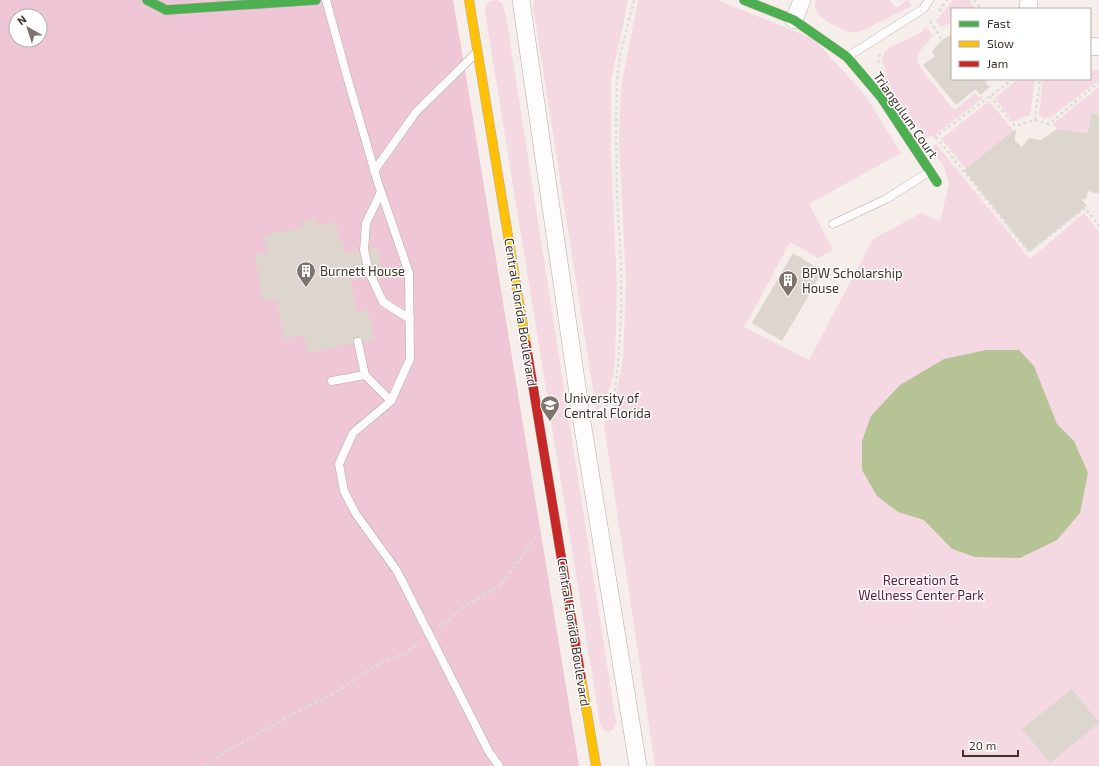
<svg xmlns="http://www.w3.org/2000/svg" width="1099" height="766" font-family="'Exo 2',sans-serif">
  <rect width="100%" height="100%" fill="#f6eeea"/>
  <path fill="#f4d9e2" d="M 497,0 L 502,3 L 506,16 L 616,722 L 614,729 L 610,732 C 604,733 602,728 600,723 L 485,12 L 486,5 L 491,1 Z
    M 534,0 L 628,0 L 621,35 L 611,79 L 611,159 L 617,286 L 615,363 L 611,386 L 597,415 L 533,6 Z
    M 638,0 L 717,0 L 814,39 L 865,95 L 901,153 L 809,204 L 833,250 L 818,258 L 790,242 L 747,323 L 744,327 L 809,360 L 873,239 L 921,213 L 940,221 L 949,184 L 944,167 L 933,151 L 933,146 L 936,144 L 1030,259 L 1084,213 L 1099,232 L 1099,766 L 655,766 L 604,425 L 616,397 L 623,358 L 626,282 L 619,140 L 621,87 Z
    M 815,0 L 890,0 L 896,8 L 908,0 L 912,6 L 862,31 C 858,32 854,33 849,32 C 841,30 821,19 817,12 C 815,9 815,4 815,0 Z
    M 953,0 L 969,0 L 976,9 L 952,9 L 952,22 L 941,27 L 936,21 Z
    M 926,27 L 933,35 L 919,52 L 917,60 L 921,69 L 950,105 L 955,110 L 975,93 L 979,97 L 982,96 L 983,98 L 935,135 L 926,138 L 924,137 L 883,77 L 887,75 L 882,59 L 885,51 L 889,48 L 920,33 Z
    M 1090,70 L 1099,70 L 1099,80 L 1050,118 L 1047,117 L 1044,119 L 1039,114 L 1043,79 L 1090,79 Z
    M 1018,79 L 1035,79 L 1030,116 L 1023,117 L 1013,122 L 995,98 Z
    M 1099,87 L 1099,115 L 1091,113 L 1088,133 L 1057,129 L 1053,124 Z
    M 989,101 L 1014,131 L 966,169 L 941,139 Z"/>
  <path fill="#efc6d6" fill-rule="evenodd" d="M 0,0 L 453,0 L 464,64 L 579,766 L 0,766 ZM 16,16 L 40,16 L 40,40 L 16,40 Z"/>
  <path fill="#b6c395" d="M 986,350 L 1019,350 L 1034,366 L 1057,424 L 1074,441 L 1088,473 L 1080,513 L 1057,540 L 1020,558 L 975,557 L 952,549 L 924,520 L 898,512 L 877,496 L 862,470 L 862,441 L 871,416 L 900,385 L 944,359 Z"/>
  <path fill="#dcd6ce" d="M 952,34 L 952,79 L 989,79 L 985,82 L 990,87 L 980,95 L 976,89 L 956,105 L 923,65 L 935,56 L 932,52 L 936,46 L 942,40 Z
    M 1091,113 L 1099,115 L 1099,194 L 1088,191 L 1086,199 L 1082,200 L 1087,206 L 1029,252 L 964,170 L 1016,129 L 1015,141 L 1022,147 L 1029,138 L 1041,140 L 1057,129 L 1088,133 Z
    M 315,219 L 317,226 L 336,222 L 340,242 L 343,241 L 345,254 L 377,247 L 382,269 L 350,276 L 357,312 L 368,310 L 374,339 L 308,353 L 304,335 L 284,339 L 276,299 L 263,301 L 255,255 L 267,253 L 264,235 L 302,228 L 301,222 Z
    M 793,253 L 823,271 L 782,341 L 752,323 Z
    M 1072,689 L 1099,723 L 1050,763 L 1022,729 Z"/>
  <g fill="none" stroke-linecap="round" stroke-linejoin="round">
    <g stroke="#b4aba6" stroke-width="9">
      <path id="lane" d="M 326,0 L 348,80 L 378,183 L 409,273 L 410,359 L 391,401 L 353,433 L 339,464 L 344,491 L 356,514 L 397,571 L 489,752 L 499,766
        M 847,57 L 923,9 L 929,0
        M 374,171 L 416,112 L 476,53
        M 381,192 L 366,223 L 364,250 L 369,272 L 383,302 L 410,319
        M 833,224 L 886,199 L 929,172
        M 358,342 L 365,375 L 391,401
        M 332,381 L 365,375"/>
    </g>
    <g stroke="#b4aba6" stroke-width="18">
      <path id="street" d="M 521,0 L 583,428 L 638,766
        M 1028,9 L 1029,0
        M 794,20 L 802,0
        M 1090,46 L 1099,47"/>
    </g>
    <g stroke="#b4aba6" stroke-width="10">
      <path id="fast" d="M 147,0 L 166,10 L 316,0
        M 744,0 L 794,20 L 847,57 L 881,97 L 937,182"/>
    </g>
    <g stroke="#b4aba6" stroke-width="10">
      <path id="slow" d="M 469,0 L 526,344
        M 581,677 L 596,766"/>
    </g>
    <g stroke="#b4aba6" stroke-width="10">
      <path id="jam" d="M 526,344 L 581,677"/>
    </g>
    <path stroke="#dedcdb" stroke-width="2.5" stroke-dasharray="3 3" stroke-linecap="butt" d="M 974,0 L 981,9
      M 939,11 L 947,0
      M 930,21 L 942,40
      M 878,63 L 880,52
      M 990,96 L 1015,126 L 1035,120 L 1040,79
      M 1035,120 L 1049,124 L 1099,82
      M 936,137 L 1029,252 L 1085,208 L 1099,226
      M 934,138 L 1013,79
      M 600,417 L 615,390 L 618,367 L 621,314 L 621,263 L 617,195 L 616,125 L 617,80 L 620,55 L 634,0
      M 439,628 L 466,605 L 501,585 L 537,535
      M 206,766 L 227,751 L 310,705 L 325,699 L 382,662 L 406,653 L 419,643"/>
    <use href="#lane" stroke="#fefcfc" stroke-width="8"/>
    <use href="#street" stroke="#fefcfc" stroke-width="17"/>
    <use href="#fast" stroke="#4caf50" stroke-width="9"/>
    <use href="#slow" stroke="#ffc107" stroke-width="9"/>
    <use href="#jam" stroke="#c62828" stroke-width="9"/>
  </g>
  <defs>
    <g id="building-pin" transform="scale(1)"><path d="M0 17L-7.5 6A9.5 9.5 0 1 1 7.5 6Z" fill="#80746e" stroke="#fff"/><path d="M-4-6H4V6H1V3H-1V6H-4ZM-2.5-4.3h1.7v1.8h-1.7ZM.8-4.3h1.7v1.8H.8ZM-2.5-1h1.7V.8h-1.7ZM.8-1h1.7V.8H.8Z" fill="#fff"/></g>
    <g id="university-pin" transform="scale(1)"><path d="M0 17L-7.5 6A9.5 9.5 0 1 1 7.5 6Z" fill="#80746e" stroke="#fff"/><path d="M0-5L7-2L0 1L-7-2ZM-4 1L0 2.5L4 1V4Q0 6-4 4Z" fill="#fff"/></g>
  </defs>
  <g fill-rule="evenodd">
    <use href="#building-pin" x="306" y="271"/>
    <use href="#building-pin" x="788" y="280"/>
    <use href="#university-pin" x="550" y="405"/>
  </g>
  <g text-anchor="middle" stroke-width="3" stroke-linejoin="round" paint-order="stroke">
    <g font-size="13" fill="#40332b" stroke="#fff">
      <text transform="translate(906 115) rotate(55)" y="5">Triangulum Court</text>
      <text transform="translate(521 312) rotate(81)" y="5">Central Florida Boulevard</text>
      <text transform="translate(574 632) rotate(81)" y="5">Central Florida Boulevard</text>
    </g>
    <g font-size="13" fill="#40332b" stroke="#fff" text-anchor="start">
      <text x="320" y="276">Burnett House</text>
      <text x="802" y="278">BPW Scholarship<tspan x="802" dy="15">House</tspan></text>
      <text x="564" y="403">University of<tspan x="564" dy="15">Central Florida</tspan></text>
    </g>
    <g font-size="13" fill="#631544" stroke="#fff">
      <text x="921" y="585">Recreation &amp;<tspan x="921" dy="15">Wellness Center Park</tspan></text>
    </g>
  </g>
  <rect x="951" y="8" width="140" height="72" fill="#ffffff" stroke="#b3adaa"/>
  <rect x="959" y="21" width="20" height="6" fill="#4caf50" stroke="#b3adaa"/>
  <text x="987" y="28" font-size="12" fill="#40332b">Fast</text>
  <rect x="959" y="41" width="20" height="6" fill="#ffc107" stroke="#b3adaa"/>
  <text x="987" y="48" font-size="12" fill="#40332b">Slow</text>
  <rect x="959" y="61" width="20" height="6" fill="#c62828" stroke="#b3adaa"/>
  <text x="987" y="68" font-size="12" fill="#40332b">Jam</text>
  <g transform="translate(28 28) rotate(321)"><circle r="19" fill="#ffffff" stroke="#b3adaa"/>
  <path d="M0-3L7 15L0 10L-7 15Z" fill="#80746e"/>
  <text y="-6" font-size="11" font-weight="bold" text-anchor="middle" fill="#40332b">N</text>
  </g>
  <path d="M963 750v6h55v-6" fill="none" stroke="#40332b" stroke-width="2"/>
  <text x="969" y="750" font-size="12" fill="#40332b" stroke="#ffffff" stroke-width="3" paint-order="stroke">20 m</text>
</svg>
